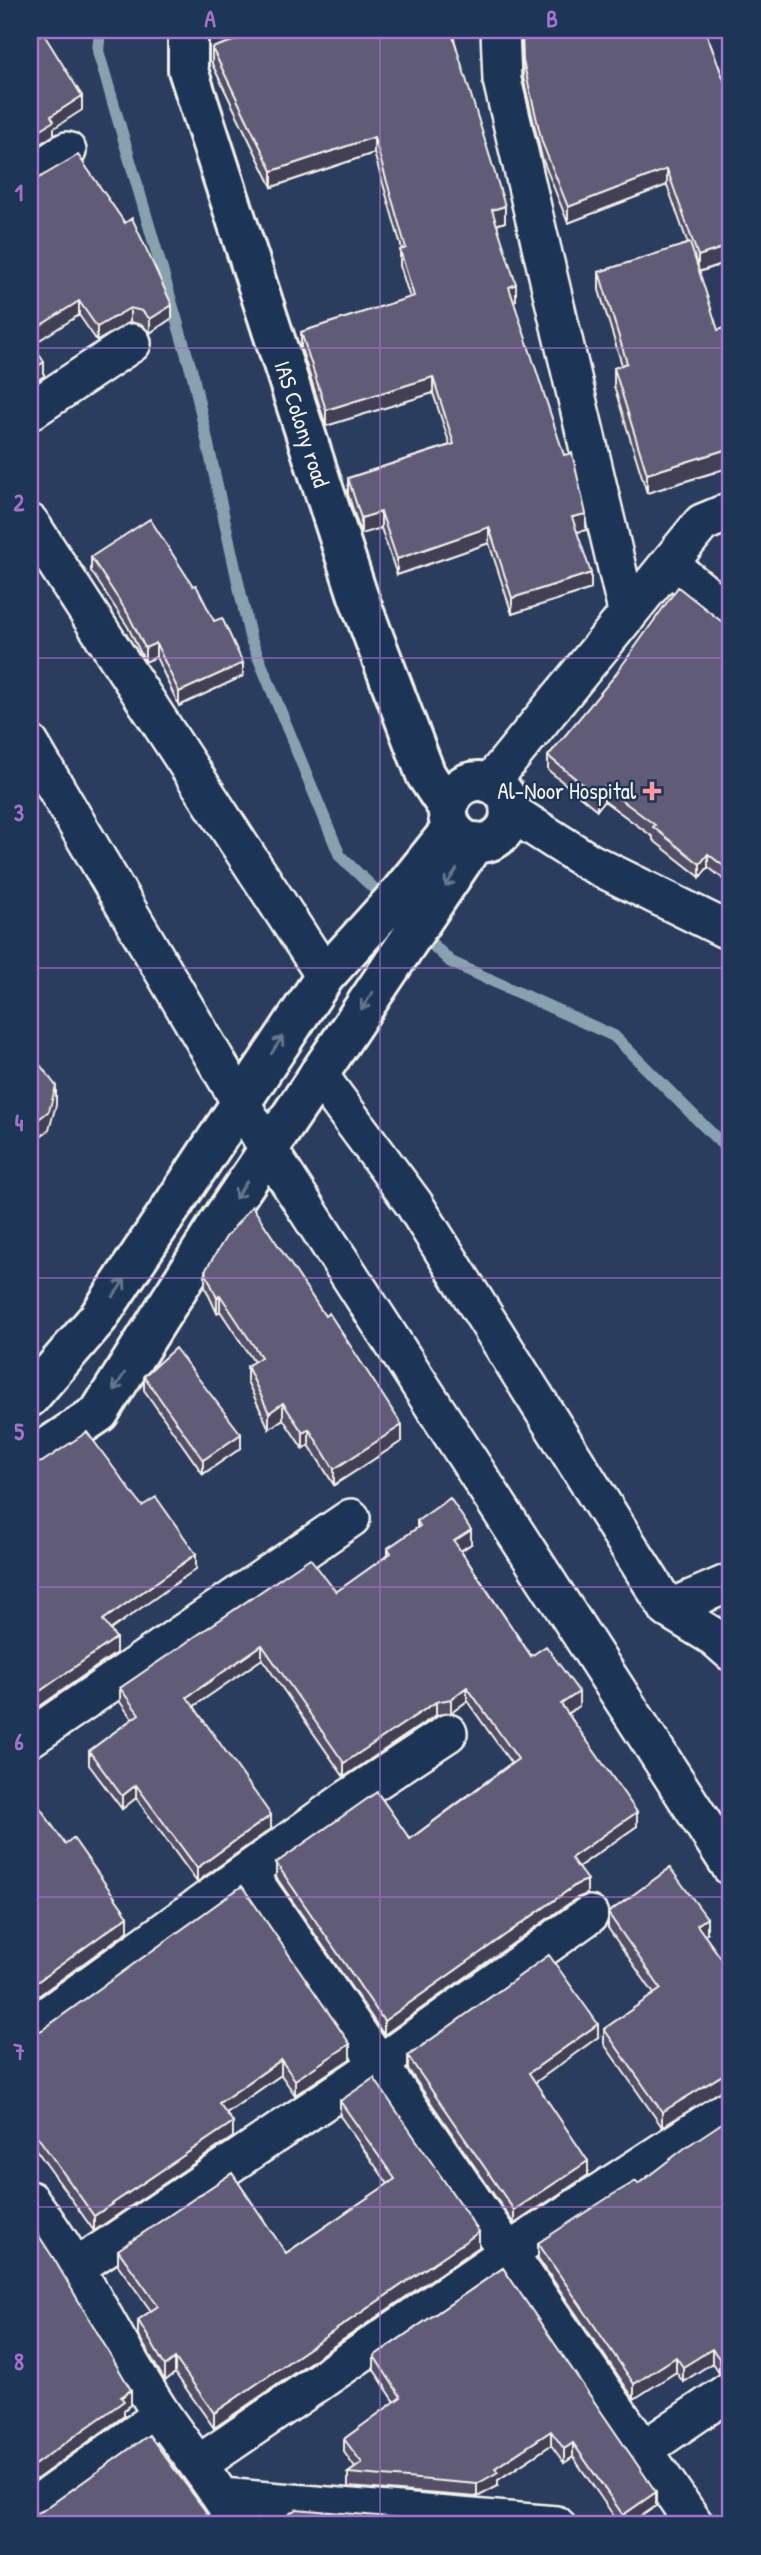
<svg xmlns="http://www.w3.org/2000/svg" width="761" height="2555" font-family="'Patrick Hand',sans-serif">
  <rect width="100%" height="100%" fill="#2a3d5e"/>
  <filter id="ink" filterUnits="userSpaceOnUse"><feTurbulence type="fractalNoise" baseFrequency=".0143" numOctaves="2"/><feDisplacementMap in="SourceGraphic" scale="14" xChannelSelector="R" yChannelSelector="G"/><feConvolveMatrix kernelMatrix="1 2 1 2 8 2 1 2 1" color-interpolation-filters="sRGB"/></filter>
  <g filter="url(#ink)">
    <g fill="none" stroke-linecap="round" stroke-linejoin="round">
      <path stroke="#88a1ae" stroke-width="12" d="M 100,30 L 98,51 L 193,376 L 250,637 L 340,856 L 388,902
        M 419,932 L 451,962 L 614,1036 L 731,1153"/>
      <g stroke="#f4f1e8" stroke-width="42">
        <path id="minor" d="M 500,30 L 502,80 L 628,615
          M 30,175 L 67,151
          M 30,411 L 132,343
          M 30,523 L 325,976
          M 669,564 L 731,615
          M 30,744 L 268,1149 L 731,1867
          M 490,783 L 702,523 L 731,511
          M 509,811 L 589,862 L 731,932
          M 318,1074 L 414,1204 L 668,1609 L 714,1637 L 731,1652
          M 668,1609 L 731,1582
          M 30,1738 L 351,1518
          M 248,1873 L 695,2525
          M 30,2028 L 345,1801 L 448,1733
          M 30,2200 C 81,2267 115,2344 162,2415 C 187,2452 216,2485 238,2525
          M 77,2267 L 378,2065 L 589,1915
          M 643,2450 L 731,2390
          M 199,2464 L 507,2253 L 731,2107
          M 222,2497 L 556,2525
          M 30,2509 L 162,2415"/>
      </g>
      <g stroke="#f4f1e8" stroke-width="44">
        <path id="tertiary" d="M 188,30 L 188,70 L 358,596 L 426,775 L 448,808
          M448 812a31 31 0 1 1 62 0a31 31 0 1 1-62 0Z
          M 30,1397 L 98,1318 L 325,976 L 400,893 L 452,828
          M 30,1459 L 99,1413 L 221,1220 L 475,842"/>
      </g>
      <use href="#minor" stroke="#1d3557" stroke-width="37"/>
      <use href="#tertiary" stroke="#1d3557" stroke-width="38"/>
    </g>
    <path fill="#534f67" stroke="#f4f1e8" stroke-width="2" d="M 266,30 L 468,30 L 453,35 L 505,222 L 497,225 L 516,300 L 513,301 L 586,530 L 577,532 L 591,589 L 512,614 L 489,543 L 397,575 L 381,528 L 361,534 L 348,494 L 348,478 L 450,445 L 433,393 L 326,426 L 301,348 L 301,332 L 410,298 L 400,266 L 400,250 L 402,249 L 374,153 L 272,187 L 212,64 L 212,48 Z
      M 521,30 L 705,30 L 730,96 L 731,96 L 731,261 L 699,272 L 716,472 L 647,493 L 614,386 L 614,368 L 622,365 L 599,290 L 599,272 L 688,244 L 667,185 L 568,223 L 542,158 L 523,77 Z
      M 30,182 L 172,318 L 150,333 L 142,325 L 130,322 L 97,341 L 79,315 L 33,344 L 44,376 L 30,385 Z
      M 91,557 L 214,621 L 243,676 L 179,706 L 156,657 L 145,662 L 128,627 L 91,571 Z
      M 731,629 L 731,885 L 708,867 L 700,877 L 653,840 L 653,837 L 604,801 L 597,810 L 548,770 L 548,756 L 613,678 Z
      M 205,1271 L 402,1441 L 334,1485 L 309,1445 L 303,1449 L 283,1419 L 269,1429 L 247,1381 L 247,1366 L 254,1362 L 220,1311 L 217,1313 L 205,1287 Z
      M 144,1376 L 241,1448 L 203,1474 L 144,1390 Z
      M 417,1521 L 471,1544 L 461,1551 L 531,1656 L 579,1706 L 568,1713 L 637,1826 L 578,1867 L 587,1894 L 577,1898 L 384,2035 L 276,1877 L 276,1863 L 410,1839 L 511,1763 L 467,1701 L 451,1713 L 436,1715 L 344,1777 L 262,1659 L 194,1706 L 271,1829 L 197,1882 L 136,1798 L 122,1809 L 89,1765 L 89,1751 L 132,1719 L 120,1702 L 120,1688 L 336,1592 L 388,1555 L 388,1548 L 417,1528 Z
      M 608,1913 L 707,1933 L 704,1935 L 731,1972 L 731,2087 L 729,2086 L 662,2127 L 604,2044 L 604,2029 L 654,1994 L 608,1928 Z
      M 30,2034 L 350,2059 L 295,2095 L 281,2075 L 226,2113 L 233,2137 L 94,2231 L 30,2141 Z
      M 598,2037 L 535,2082 L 588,2175 L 514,2224 L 408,2069 L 408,2056 Z
      M 340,2101 L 479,2247 L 214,2428 L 175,2373 L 165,2381 L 138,2335 L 138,2320 L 151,2311 L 118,2265 L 118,2250 L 286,2253 L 388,2184 L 340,2116 Z
      M 731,2117 L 731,2369 L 719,2373 L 712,2363 L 683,2382 L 676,2372 L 634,2399 L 538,2258 L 538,2243 L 638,2184 Z
      M 503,2268 L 656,2506 L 628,2525 L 569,2525 L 618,2522 L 573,2457 L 564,2463 L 551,2445 L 498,2480 L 498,2486 L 477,2497 L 348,2487 L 348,2473 L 355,2468 L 344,2452 L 344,2439 L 395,2402 L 374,2370 L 374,2356 Z"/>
    <path fill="#434054" stroke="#f4f1e8" stroke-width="2" d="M 448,30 L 468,30 L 448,37 Z
      M 82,96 L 82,110 L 54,128 L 54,135 L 30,150 L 30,136 L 51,116 Z
      M 374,137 L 374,153 L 272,187 L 272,171 Z
      M 667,169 L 667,185 L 568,223 L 568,207 Z
      M 505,206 L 505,222 L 492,226 L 492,210 Z
      M 731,245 L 731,261 L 698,272 L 698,256 Z
      M 516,284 L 516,300 L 509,303 L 509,287 Z
      M 79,301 L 79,315 L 30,346 L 30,332 Z
      M 172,305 L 172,318 L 150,333 L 150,319 Z
      M 130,308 L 130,322 L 97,341 L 97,327 Z
      M 44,362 L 44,376 L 30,385 L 30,371 Z
      M 433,377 L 433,393 L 326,426 L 326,410 Z
      M 731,448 L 731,467 L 647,493 L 647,474 Z
      M 381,512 L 381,528 L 361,534 L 361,518 Z
      M 586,514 L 586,530 L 572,533 L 572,517 Z
      M 489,527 L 489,543 L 397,575 L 397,559 Z
      M 591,573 L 591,589 L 512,614 L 512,598 Z
      M 156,643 L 156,657 L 145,662 L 145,648 Z
      M 243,663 L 243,676 L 179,706 L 179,692 Z
      M 604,787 L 604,801 L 597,810 L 597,796 Z
      M 708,854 L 708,867 L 700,877 L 700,864 Z
      M 35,878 L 35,895 L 30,899 L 30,882 Z
      M 56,1086 L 56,1105 L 49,1130 L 30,1144 L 30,1126 Z
      M 35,1194 L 35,1213 L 30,1217 L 30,1198 Z
      M 220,1295 L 220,1311 L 217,1313 L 217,1298 Z
      M 283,1403 L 283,1419 L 269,1429 L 269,1413 Z
      M 402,1425 L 402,1441 L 334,1485 L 334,1469 Z
      M 309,1429 L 309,1445 L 303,1449 L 303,1433 Z
      M 241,1434 L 241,1448 L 203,1474 L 203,1460 Z
      M 471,1530 L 471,1544 L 454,1555 L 454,1541 Z
      M 196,1554 L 196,1569 L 103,1635 L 103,1620 Z
      M 116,1638 L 116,1653 L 30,1713 L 30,1698 Z
      M 262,1645 L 262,1659 L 187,1711 L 187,1697 Z
      M 467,1687 L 467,1701 L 451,1713 L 451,1699 Z
      M 579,1692 L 579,1706 L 561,1718 L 561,1704 Z
      M 436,1702 L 436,1715 L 344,1777 L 344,1763 Z
      M 136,1785 L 136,1798 L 122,1809 L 122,1796 Z
      M 637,1812 L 637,1826 L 571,1872 L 571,1858 Z
      M 271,1815 L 271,1829 L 197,1882 L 197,1868 Z
      M 587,1880 L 587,1894 L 577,1898 L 384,2035 L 384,2021 L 577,1884 Z
      M 128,1916 L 128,1931 L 30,2002 L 30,1987 Z
      M 707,1918 L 707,1933 L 697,1940 L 697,1925 Z
      M 598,2024 L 598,2037 L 529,2087 L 529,2073 Z
      M 350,2044 L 350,2059 L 295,2095 L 295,2080 Z
      M 281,2060 L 281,2075 L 219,2118 L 219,2103 Z
      M 729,2071 L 729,2086 L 662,2127 L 662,2112 Z
      M 233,2122 L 233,2137 L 94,2231 L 94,2216 Z
      M 588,2161 L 588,2175 L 514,2224 L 514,2210 Z
      M 479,2232 L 479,2247 L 214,2428 L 214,2413 Z
      M 712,2349 L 712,2363 L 683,2382 L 683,2367 Z
      M 730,2354 L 730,2369 L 719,2373 L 719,2358 Z
      M 676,2357 L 676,2372 L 634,2399 L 634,2384 Z
      M 175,2358 L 175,2373 L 165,2381 L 165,2366 Z
      M 131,2390 L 131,2405 L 124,2410 L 124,2416 L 30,2484 L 30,2468 Z
      M 551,2431 L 551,2445 L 498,2480 L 498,2486 L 477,2497 L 477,2484 L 495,2468 Z
      M 573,2443 L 573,2457 L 564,2463 L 564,2449 Z
      M 656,2492 L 656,2506 L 628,2525 L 623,2525 L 623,2515 Z
      M 412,2519 L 412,2525 L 402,2525 Z"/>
    <path fill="#605c78" stroke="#f4f1e8" stroke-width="2" d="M 266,30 L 451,30 L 505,206 L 492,210 L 516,284 L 509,287 L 564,455 L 572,453 L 586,514 L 572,517 L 591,573 L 512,598 L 489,527 L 397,559 L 381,512 L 361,518 L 348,478 L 454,444 L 433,377 L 326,410 L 301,332 L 414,296 L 400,250 L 406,248 L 374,137 L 272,171 L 212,48 Z
      M 522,30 L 705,30 L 730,96 L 731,96 L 731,245 L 698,256 L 667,169 L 568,207 L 542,142 L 523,61 Z
      M 43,33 L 82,96 L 51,116 L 54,121 L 30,136 L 30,36 L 33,40 Z
      M 78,155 L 125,223 L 132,218 L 172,305 L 150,319 L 142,311 L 130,308 L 97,327 L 79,301 L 30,332 L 30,182 L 32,182 Z
      M 690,243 L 718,330 L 731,326 L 731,448 L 647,474 L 614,368 L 627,363 L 599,272 Z
      M 30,340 L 44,362 L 30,371 Z
      M 150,519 L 193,586 L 196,585 L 214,621 L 222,618 L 243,663 L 179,692 L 156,643 L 145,648 L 128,614 L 91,557 Z
      M 678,587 L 731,629 L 731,872 L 708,854 L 700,864 L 653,827 L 655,825 L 604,787 L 597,796 L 548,756 L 613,678 Z
      M 30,870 L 35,878 L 30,882 Z
      M 30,1061 L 37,1061 L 56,1086 L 49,1111 L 30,1126 Z
      M 30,1186 L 35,1194 L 30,1198 Z
      M 252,1206 L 325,1316 L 329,1313 L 402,1425 L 334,1469 L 309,1429 L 303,1433 L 283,1403 L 269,1413 L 247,1366 L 261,1357 L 220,1295 L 217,1298 L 205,1271 L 226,1237 Z
      M 175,1348 L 241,1434 L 203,1460 L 144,1376 Z
      M 87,1432 L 142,1506 L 156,1497 L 196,1554 L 103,1620 L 116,1638 L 30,1698 L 30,1464 L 42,1462 Z
      M 450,1498 L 471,1530 L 454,1541 L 531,1656 L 546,1646 L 579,1692 L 561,1704 L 637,1812 L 571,1858 L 587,1880 L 577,1884 L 384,2021 L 276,1863 L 377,1792 L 410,1839 L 518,1759 L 467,1687 L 451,1699 L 436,1702 L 344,1763 L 262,1645 L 187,1697 L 271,1815 L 197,1868 L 136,1785 L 122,1796 L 89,1751 L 139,1714 L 120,1688 L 310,1558 L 336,1592 L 391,1553 L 388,1548 L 420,1526 L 417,1521 Z
      M 30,1793 L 65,1844 L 73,1838 L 128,1916 L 30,1987 Z
      M 670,1868 L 707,1918 L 697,1925 L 731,1972 L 731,2072 L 729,2071 L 662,2112 L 604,2029 L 661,1989 L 608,1913 Z
      M 242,1886 L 350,2044 L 295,2080 L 281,2060 L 219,2103 L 233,2122 L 94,2216 L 30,2126 L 30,2034 L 42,2030 Z
      M 549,1955 L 598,2024 L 529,2073 L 588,2161 L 514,2210 L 408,2056 Z
      M 374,2078 L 479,2232 L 214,2413 L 175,2358 L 165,2366 L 147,2335 L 138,2320 L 158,2306 L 118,2250 L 232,2173 L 286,2253 L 395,2179 L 340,2101 Z
      M 731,2117 L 731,2354 L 719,2358 L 712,2349 L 683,2367 L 676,2357 L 634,2384 L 538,2243 L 612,2195 L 636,2181 L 638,2184 L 686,2147 Z
      M 30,2222 L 54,2259 L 131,2390 L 121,2397 L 124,2401 L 30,2468 Z
      M 503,2268 L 656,2492 L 623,2515 L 573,2443 L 564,2449 L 551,2431 L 495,2468 L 498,2472 L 477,2484 L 348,2473 L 362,2463 L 344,2439 L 401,2397 L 374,2356 Z
      M 149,2435 L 216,2525 L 30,2525 L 30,2515 L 42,2511 Z
      M 296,2509 L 412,2519 L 402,2525 L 410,2525 L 274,2525 Z
      M 575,2519 L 626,2523 L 626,2525 L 569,2525 Z"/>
    <defs><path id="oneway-shaft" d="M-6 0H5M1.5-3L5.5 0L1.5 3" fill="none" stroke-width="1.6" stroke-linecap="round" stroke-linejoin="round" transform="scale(1.75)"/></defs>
    <g stroke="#68778a">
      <use href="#oneway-shaft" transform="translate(451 878) rotate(124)"/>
      <use href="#oneway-shaft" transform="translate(367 1001) rotate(124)"/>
      <use href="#oneway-shaft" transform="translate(277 1045) rotate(-57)"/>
      <use href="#oneway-shaft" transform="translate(241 1190) rotate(124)"/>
      <use href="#oneway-shaft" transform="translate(119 1288) rotate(-56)"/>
      <use href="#oneway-shaft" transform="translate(119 1382) rotate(122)"/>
    </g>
  </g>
  <path fill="none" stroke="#a571cd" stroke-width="2" stroke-opacity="0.55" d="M 380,30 L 380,2525M 30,348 L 731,348M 30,658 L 731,658M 30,968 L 731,968M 30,1278 L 731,1278M 30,1587 L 731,1587M 30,1897 L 731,1897M 30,2207 L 731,2207"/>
  <path fill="#ff9aa2" stroke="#1d3557" stroke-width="2.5" d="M648.5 780.5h7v7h7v7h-7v7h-7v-7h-7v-7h7z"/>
  <g text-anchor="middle" stroke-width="5" stroke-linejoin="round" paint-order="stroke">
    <g font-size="23" fill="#f4f1e8" stroke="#1d3557">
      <text transform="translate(302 424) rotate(72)" y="8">IAS Colony road</text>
    </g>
    <g font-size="23" fill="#f4f1e8" stroke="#1d3557" text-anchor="end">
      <text x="636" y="799">Al-Noor Hospital</text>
    </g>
  </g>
  <rect width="761" height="2555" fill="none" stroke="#1d3557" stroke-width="77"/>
  <rect x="38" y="38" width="684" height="2478" fill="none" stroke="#a571cd" stroke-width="2.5"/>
  <g font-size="23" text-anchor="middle" font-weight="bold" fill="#a571cd">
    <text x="210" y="27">A</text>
    <text x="552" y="27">B</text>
    <text x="19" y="201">1</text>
    <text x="19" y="511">2</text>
    <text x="19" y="821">3</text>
    <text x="19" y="1131">4</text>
    <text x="19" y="1440">5</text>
    <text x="19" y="1750">6</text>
    <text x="19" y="2060">7</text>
    <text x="19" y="2370">8</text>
  </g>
</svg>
